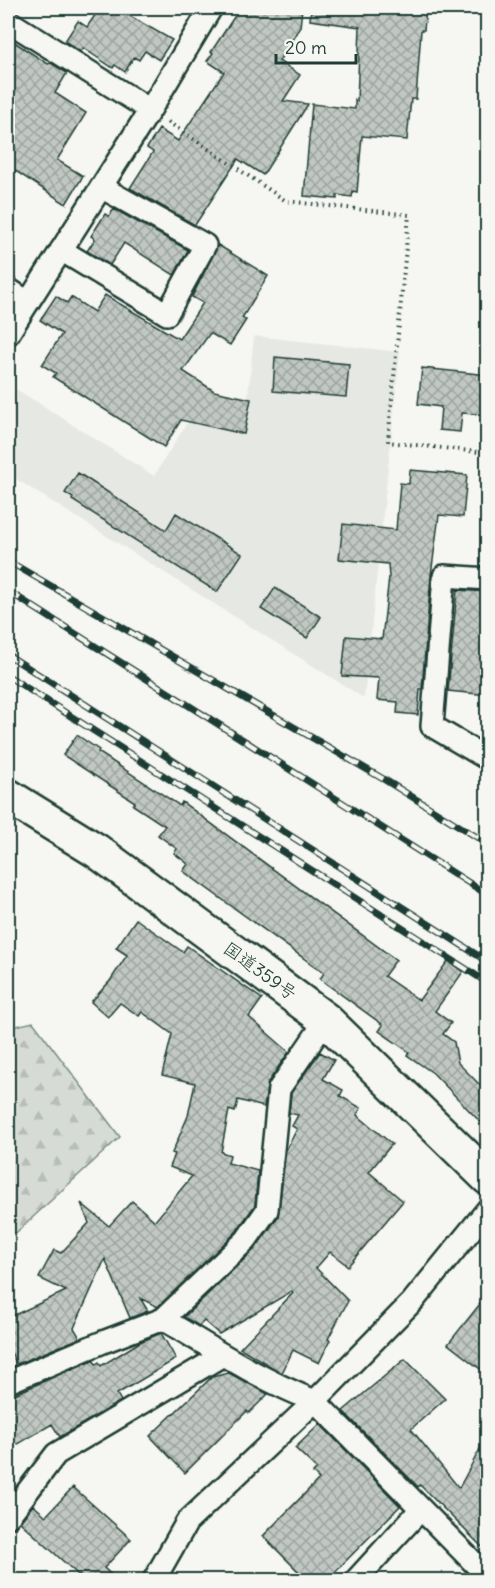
<svg xmlns="http://www.w3.org/2000/svg" width="495" height="1588" font-family="Delius,'Klee One',sans-serif">
  <defs>
    <pattern id="forest-firs" width="22" height="20" patternUnits="userSpaceOnUse" patternTransform="scale(1.5)"><rect width="22" height="20" fill="#d6dbd6"/><path d="M5 1l3.5 6h-7zM16 11l3.5 6h-7z" fill="#b7bdb8"/></pattern>
    <pattern id="building-cross-hatch" width="8" height="8" patternUnits="userSpaceOnUse" patternTransform="scale(1.5)"><rect width="8" height="8" fill="#c1c8c3"/><path d="M0 0l8 8M0 8l8-8" fill="none" stroke="#9ca49f"/></pattern>
  </defs>
  <rect width="100%" height="100%" fill="#f6f6f2"/>
  <filter id="ink" filterUnits="userSpaceOnUse"><feTurbulence type="fractalNoise" baseFrequency=".0167" numOctaves="2"/><feDisplacementMap in="SourceGraphic" scale="12" xChannelSelector="R" yChannelSelector="G"/><feConvolveMatrix kernelMatrix="1 2 1 2 8 2 1 2 1" color-interpolation-filters="sRGB"/></filter>
  <g filter="url(#ink)">
    <path fill="#e6e8e4" d="M 254,336 L 400,352 L 364,698 L 8,474 L 8,384 L 154,476 L 207,391 L 248,396 Z"/>
    <path fill="url(#forest-firs)" stroke="#7a8c85" stroke-width="1.5" d="M 33,1022 L 120,1137 L 8,1240 L 8,1028 Z"/>
    <path fill="url(#building-cross-hatch)" stroke="#1f3d34" stroke-width="1.5" d="M 100,8 L 116,8 L 172,40 L 159,60 L 145,51 L 139,60 L 134,57 L 125,72 L 115,65 L 113,68 L 83,48 L 81,52 L 65,41 L 78,21 L 87,27 Z
      M 240,8 L 302,8 L 300,27 L 279,61 L 300,75 L 283,101 L 308,104 L 263,175 L 238,159 L 195,225 L 130,188 L 153,152 L 147,148 L 159,129 L 178,141 L 224,72 L 207,61 L 213,53 L 211,52 Z
      M 311,8 L 426,8 L 424,30 L 421,30 L 416,99 L 411,99 L 407,140 L 362,136 L 357,192 L 353,191 L 352,197 L 337,195 L 337,199 L 304,196 L 312,104 L 355,109 L 355,100 L 357,101 L 360,27 L 310,20 Z
      M 8,38 L 48,64 L 51,63 L 67,73 L 55,93 L 86,113 L 57,160 L 83,176 L 66,204 L 8,166 Z
      M 114,209 L 188,250 L 174,275 L 124,243 L 110,265 L 87,251 L 95,239 L 91,236 L 105,214 L 109,216 Z
      M 218,245 L 268,276 L 242,318 L 246,320 L 230,345 L 210,333 L 183,371 L 214,391 L 251,399 L 244,434 L 181,420 L 164,447 L 53,377 L 56,373 L 42,365 L 62,334 L 40,320 L 56,296 L 67,303 L 71,297 L 94,312 L 105,295 L 179,339 L 203,303 L 192,297 Z
      M 275,357 L 349,364 L 346,397 L 273,391 Z
      M 422,368 L 488,375 L 488,415 L 462,413 L 460,432 L 439,430 L 441,407 L 418,404 Z
      M 410,470 L 467,475 L 463,517 L 439,515 L 431,575 L 422,689 L 420,689 L 418,715 L 397,713 L 398,702 L 377,700 L 379,678 L 342,676 L 346,636 L 382,639 L 389,577 L 388,564 L 339,559 L 343,524 L 396,530 L 400,483 L 409,484 Z
      M 78,473 L 166,530 L 176,513 L 242,554 L 217,592 L 72,500 L 73,498 L 65,493 Z
      M 275,588 L 321,617 L 307,638 L 261,609 Z
      M 457,590 L 488,592 L 488,695 L 448,691 Z
      M 77,735 L 99,750 L 98,752 L 180,806 L 182,802 L 396,960 L 384,976 L 419,1000 L 448,961 L 463,972 L 435,1011 L 451,1023 L 443,1034 L 454,1042 L 458,1063 L 488,1093 L 488,1130 L 433,1073 L 407,1055 L 409,1052 L 379,1031 L 383,1025 L 320,979 L 324,973 L 183,871 L 188,864 L 174,853 L 177,849 L 158,835 L 165,826 L 133,805 L 135,802 L 63,755 Z
      M 136,919 L 183,952 L 187,946 L 262,999 L 249,1017 L 289,1052 L 268,1082 L 264,1107 L 238,1100 L 235,1112 L 229,1110 L 221,1152 L 230,1155 L 228,1163 L 258,1171 L 255,1205 L 236,1232 L 158,1307 L 140,1298 L 148,1311 L 130,1318 L 105,1259 L 74,1328 L 80,1338 L 17,1364 L 8,1347 L 8,1318 L 66,1291 L 39,1278 L 54,1250 L 61,1253 L 89,1223 L 81,1203 L 109,1226 L 132,1201 L 155,1221 L 192,1176 L 170,1167 L 175,1154 L 172,1153 L 188,1116 L 195,1083 L 162,1075 L 172,1034 L 142,1012 L 139,1016 L 120,1003 L 108,1017 L 91,1002 L 110,981 L 127,955 L 116,948 Z
      M 320,1052 L 334,1060 L 323,1079 L 343,1090 L 340,1096 L 361,1108 L 357,1115 L 392,1144 L 369,1172 L 403,1201 L 348,1266 L 330,1252 L 316,1268 L 348,1301 L 328,1339 L 330,1340 L 319,1363 L 293,1350 L 282,1373 L 240,1348 L 293,1293 L 292,1291 L 219,1334 L 204,1321 L 199,1326 L 184,1317 L 255,1249 L 278,1217 L 286,1150 L 297,1129 L 292,1126 L 298,1115 L 289,1113 L 291,1093 Z
      M 488,1294 L 488,1375 L 448,1344 Z
      M 161,1333 L 176,1359 L 117,1394 L 121,1401 L 60,1437 L 52,1424 L 8,1450 L 8,1397 L 93,1360 L 96,1364 L 99,1362 L 101,1366 L 140,1342 Z
      M 405,1359 L 445,1399 L 411,1429 L 459,1488 L 488,1434 L 488,1553 L 420,1485 L 418,1487 L 343,1411 Z
      M 229,1373 L 268,1394 L 249,1413 L 247,1411 L 185,1473 L 150,1436 L 212,1377 Z
      M 320,1424 L 400,1506 L 326,1581 L 308,1581 L 263,1536 L 319,1479 L 313,1473 L 317,1469 L 295,1448 Z
      M 73,1487 L 131,1539 L 104,1568 L 118,1581 L 85,1581 L 20,1522 L 33,1505 L 46,1516 Z"/>
    <g fill="none" stroke-linecap="round" stroke-linejoin="round">
      <g stroke="#1f3d34" stroke-width="26">
        <path id="minor" d="M 8,21 L 150,110
          M 61,250 L 167,314 L 205,245 L 101,187
          M 8,289 L 28,302
          M 8,334 L 150,110 L 211,8
          M 488,579 L 444,576 L 432,726 L 488,759
          M 163,1319 C 213,1349 261,1380 315,1401 L 488,1577
          M 8,1382 L 103,1342 L 163,1319 L 246,1240 L 267,1210 L 279,1089 L 326,1020
          M 8,1517 L 56,1454 L 223,1355
          M 154,1580 L 187,1522 L 315,1401 L 413,1301 L 488,1209
          M 356,1580 L 421,1509"/>
      </g>
      <g stroke="#1f3d34" stroke-width="38">
        <path id="trunk" d="M 8,796 L 97,851 L 326,1020 L 488,1178"/>
      </g>
      <path stroke="#1f3d34" stroke-width="4" stroke-dasharray="1.5 4.5" stroke-linecap="butt" d="M 168,122 L 286,201 L 409,215 L 388,442 L 488,453"/>
      <use href="#minor" stroke="#f6f6f2" stroke-width="21"/>
      <use href="#trunk" stroke="#f6f6f2" stroke-width="33"/>
      <g stroke="#1f3d34" stroke-width="7">
        <path id="rail" d="M 8,561 L 385,780 L 488,844
          M 8,591 L 488,895
          M 8,655 L 488,962
          M 8,676 L 488,983"/>
      </g>
      <use href="#rail" stroke="#f6f6f2" stroke-width="4.5" stroke-dasharray="14" stroke-linecap="butt"/>
    </g>
  </g>
  <g text-anchor="middle" stroke-width="4.5" stroke-linejoin="round" paint-order="stroke">
    <g font-size="18" fill="#1f3d34" stroke="#f6f6f2">
      <text transform="translate(260 971) rotate(36)" y="6">国道359号</text>
    </g>
  </g>
  <rect width="495" height="1588" fill="none" stroke="#f6f6f2" stroke-width="30"/>
  <rect x="15" y="15" width="465" height="1558" fill="none" stroke="#1f3d34" stroke-width="2" filter="url(#ink)"/>
  <path d="M276 54v9h80v-9" fill="none" stroke="#1f3d34" stroke-width="3"/>
  <text x="285" y="54" font-size="18" fill="#1f3d34" stroke="#f6f6f2" stroke-width="4.5" paint-order="stroke">20 m</text>
</svg>
